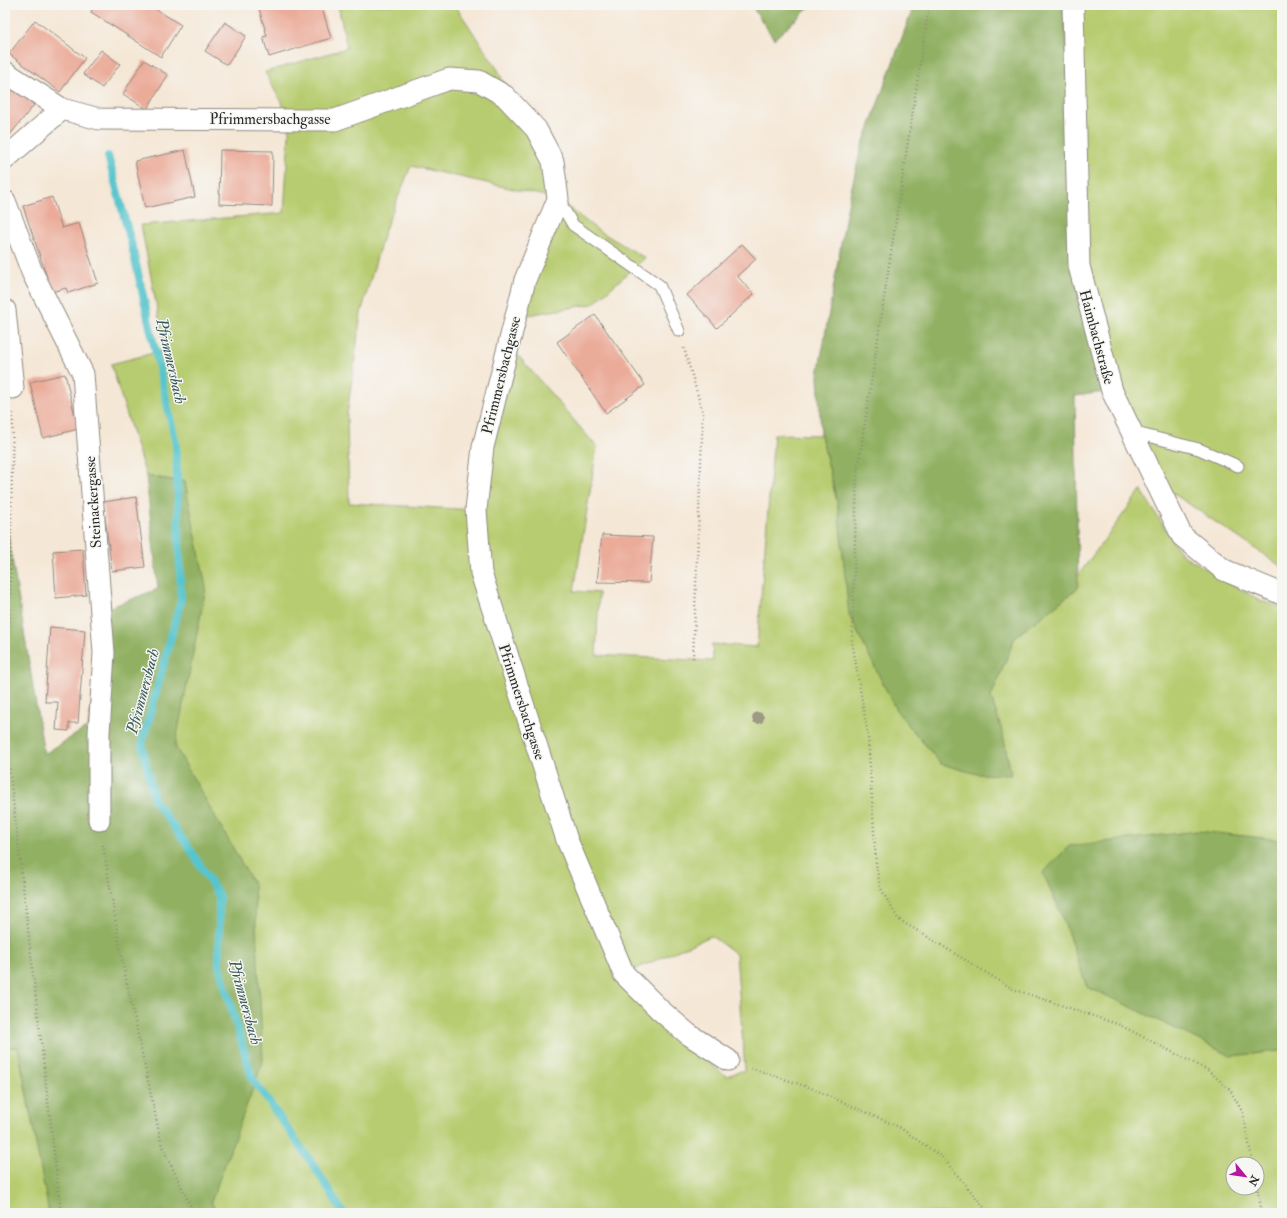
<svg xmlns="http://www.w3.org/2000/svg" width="1287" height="1218" font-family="'IM FELL Double Pica',serif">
  <rect width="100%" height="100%" fill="#f6f6f2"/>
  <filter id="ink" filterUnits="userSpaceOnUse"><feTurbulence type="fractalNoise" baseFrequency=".025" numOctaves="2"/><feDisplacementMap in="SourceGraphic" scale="8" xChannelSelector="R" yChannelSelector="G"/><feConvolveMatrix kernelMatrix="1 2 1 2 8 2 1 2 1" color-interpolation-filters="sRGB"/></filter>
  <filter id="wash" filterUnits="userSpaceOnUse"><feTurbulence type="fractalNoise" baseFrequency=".012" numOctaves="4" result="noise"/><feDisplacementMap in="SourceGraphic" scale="16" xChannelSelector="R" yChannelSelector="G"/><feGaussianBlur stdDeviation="0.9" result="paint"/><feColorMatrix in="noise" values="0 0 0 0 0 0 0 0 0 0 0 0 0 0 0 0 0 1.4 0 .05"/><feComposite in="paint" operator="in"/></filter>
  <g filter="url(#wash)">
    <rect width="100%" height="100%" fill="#f5e7d6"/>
    <path fill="#b7cc70" stroke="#717c4e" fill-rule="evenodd" d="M 338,5 L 455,5 L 498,70 L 558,199 L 596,229 L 645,258 L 593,304 L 516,317 L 558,199 L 411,166 L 385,229 L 361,313 L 347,415 L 349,503 L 476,510 L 509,345 L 597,447 L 574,591 L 599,593 L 596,655 L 713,661 L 712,644 L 757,647 L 774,434 L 821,435 L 838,506 L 992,693 L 1015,637 L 1057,604 L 1141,490 L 1181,554 L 1259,600 L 1282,608 L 1282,1213 L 5,1213 L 5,1048 L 18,1047 L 30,1113 L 197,632 L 185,482 L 146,476 L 111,364 L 165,350 L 141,225 L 284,213 L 290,119 L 265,72 L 347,48 ZM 711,936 L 736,954 L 745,1070 L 726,1076 L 679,1039 L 624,974 ZM 1233,1164 L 1257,1164 L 1257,1188 L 1233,1188 Z
      M 1062,5 L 1282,5 L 1282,567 L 1155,481 L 1079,266 L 1065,26 Z"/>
    <path fill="#91b062" stroke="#5e6e46" d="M 751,5 L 812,5 L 774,39 Z
      M 914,5 L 1062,5 L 1065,26 L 1079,266 L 1112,391 L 1075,396 L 1078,588 L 1015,637 L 991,697 L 1003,734 L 1011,775 L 977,774 L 941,764 L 896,710 L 849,615 L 838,506 L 821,435 L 818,375 L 848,204 L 860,152 Z
      M 146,476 L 185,482 L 206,587 L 175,746 L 254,885 L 263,1061 L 211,1202 L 218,1213 L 49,1213 L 18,1047 L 5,1048 L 5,516 L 44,754 L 88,727 L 108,608 L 158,589 Z
      M 1198,831 L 1282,840 L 1282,1049 L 1281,1051 L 1231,1056 L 1129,1006 L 1087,987 L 1060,911 L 1043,873 L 1069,846 Z"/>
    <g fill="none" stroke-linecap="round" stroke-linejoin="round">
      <path stroke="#57c5cd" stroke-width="8" d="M 108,156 L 132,246 L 176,444 L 181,600 L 142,744 L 154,800 L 190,849 L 219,896 L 219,965 L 252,1078 L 314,1166 L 343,1213"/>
    </g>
    <g id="blocks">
      <path fill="#ebab99" d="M 95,5 L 149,5 L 181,25 L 161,57 L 91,12 Z
        M 258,5 L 293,5 L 294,8 L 305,5 L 321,5 L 331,38 L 269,57 L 263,37 L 267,36 Z
        M 35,20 L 85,58 L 60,92 L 9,54 Z
        M 225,22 L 246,36 L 227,65 L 205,51 Z
        M 101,50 L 120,64 L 102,88 L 83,74 Z
        M 144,60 L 168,75 L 147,109 L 123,94 Z
        M 5,81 L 34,105 L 5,141 Z
        M 185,150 L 195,197 L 145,208 L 135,161 Z
        M 220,150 L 273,151 L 272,206 L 219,204 Z
        M 52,197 L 62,228 L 79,223 L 98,283 L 68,293 L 66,288 L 52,292 L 23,206 Z
        M 742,244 L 756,259 L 737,276 L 754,294 L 717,328 L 687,295 Z
        M 595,315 L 645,385 L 606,413 L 557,342 Z
        M 65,374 L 78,429 L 43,438 L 30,382 Z
        M 136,497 L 145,567 L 112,571 L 103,502 Z
        M 602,535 L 653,537 L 649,583 L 597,582 Z
        M 83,549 L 86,595 L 56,598 L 53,551 Z
        M 50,627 L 85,630 L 78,723 L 69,723 L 69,731 L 56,730 L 58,702 L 45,702 Z"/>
    </g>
  </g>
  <g filter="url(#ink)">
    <use href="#blocks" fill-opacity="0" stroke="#908980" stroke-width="1"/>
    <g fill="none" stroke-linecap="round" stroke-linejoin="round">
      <g stroke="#908980" stroke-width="13">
        <path id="lane" d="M 558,199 L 573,225 L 659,285 L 679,331
          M 1132,432 L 1199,449 L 1238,466"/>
      </g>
      <g stroke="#908980" stroke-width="23">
        <path id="street" d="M 1073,5 L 1079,266 L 1112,391 L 1182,536 L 1224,570 L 1282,594
          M 5,72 L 62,109 L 99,119 L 335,120 L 449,79 L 479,81 L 505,96 L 536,129 L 553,161 L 558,199 L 525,280 L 483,447 L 476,510 L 481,573 L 567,840 L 624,974 L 660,1010 L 688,1034 L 728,1060
          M 5,159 L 62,109
          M 5,201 L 32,272 L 83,374 L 104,653 L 99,733 L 99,820
          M 5,310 L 13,388"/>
      </g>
      <path stroke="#908980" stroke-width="2.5" stroke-dasharray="1 3" stroke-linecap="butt" d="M 929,5 L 857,474 L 852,641 L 868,736 L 876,863 L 880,887 L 898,919 L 1013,989 L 1120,1025 L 1209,1071 L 1230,1090 L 1243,1113 L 1253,1164
        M 684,348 L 703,413 L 693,659
        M 13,413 L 7,749 L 61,1213
        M 103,845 L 122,960 L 162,1146 L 194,1213
        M 751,1068 L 811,1088 L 899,1127 L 943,1158 L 989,1213
        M 1257,1186 L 1262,1213"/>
      <use href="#lane" stroke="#fff" stroke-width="11"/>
      <use href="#street" stroke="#fff" stroke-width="21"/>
    </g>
    <circle fill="#9d9a84" cx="758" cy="718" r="6"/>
  </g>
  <g text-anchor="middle" stroke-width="3" stroke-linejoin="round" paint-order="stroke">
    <g font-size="15" fill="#2b2b2b" stroke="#f6f6f2">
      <text x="270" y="124">Pfrimmersbachgasse</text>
      <text transform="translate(1097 337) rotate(75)" y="5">Haimbachstraße</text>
      <text transform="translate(501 375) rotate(-76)" y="5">Pfrimmersbachgasse</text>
      <text transform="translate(93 502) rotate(-94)" y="5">Steinackergasse</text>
      <text transform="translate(522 702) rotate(72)" y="5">Pfrimmersbachgasse</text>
    </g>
    <g font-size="16" font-style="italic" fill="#38595c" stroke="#f6f6f2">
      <text transform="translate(172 361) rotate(77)" y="6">Pfrimmersbach</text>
      <text transform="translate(142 691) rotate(-75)" y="6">Pfrimmersbach</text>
      <text transform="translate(246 1002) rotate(75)" y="6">Pfrimmersbach</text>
    </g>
  </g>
  <rect width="1287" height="1218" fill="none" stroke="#f6f6f2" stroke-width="20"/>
  <g transform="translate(1245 1176) rotate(119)"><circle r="19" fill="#f6f6f2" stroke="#a5a5a2"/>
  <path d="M0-3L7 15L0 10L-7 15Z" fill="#b5179e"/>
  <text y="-6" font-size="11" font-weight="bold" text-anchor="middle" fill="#2b2b2b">N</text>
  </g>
</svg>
